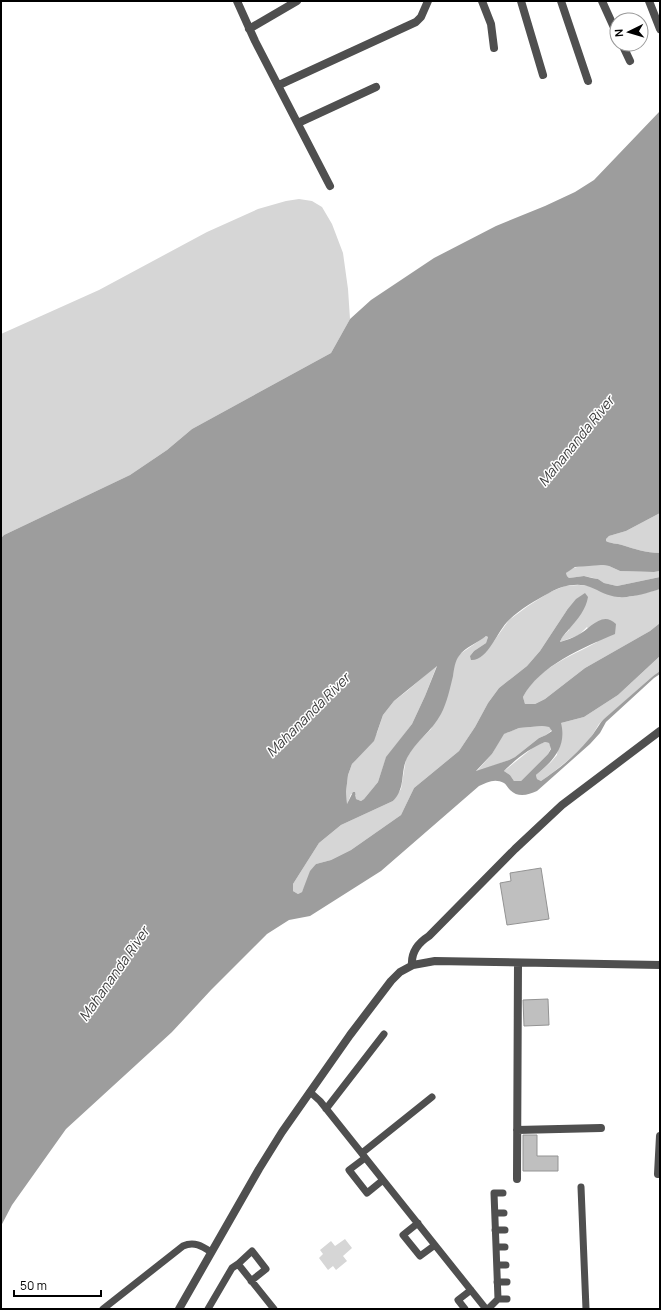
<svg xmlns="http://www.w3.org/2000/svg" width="661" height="1310" font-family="Manrope,sans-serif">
  <rect width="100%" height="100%" fill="#fff"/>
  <path fill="#d6d6d6" d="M 299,199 L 312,201 L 322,207 L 332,224 L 343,253 L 348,289 L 350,319 L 331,353 L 192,429 L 167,450 L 130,475 L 4,535 L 1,538 L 1,334 L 99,290 L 207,232 L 258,209 L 286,201 Z
    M 660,513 L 660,553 C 646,553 635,549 622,545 C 617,543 611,544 606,541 L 606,539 L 609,536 L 626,531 Z
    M 603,565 L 609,566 L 620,571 L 654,572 L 660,571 L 660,577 L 617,586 L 604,583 L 598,579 L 584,576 L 569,578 L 567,576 L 566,573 C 575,564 591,566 603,565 Z
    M 579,585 L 589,586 L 629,597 L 660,589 L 660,623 L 650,631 L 585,668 L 545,699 L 535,704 L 525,704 L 523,697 C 537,668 570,657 597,642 L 587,627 L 579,635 L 560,642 L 562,637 L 569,630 L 567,610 L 540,651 L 527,666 L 499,688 L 488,703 L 475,727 L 459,751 L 414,788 L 401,815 L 351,850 L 331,860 L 316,864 L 302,892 L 298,894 L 293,891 L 293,884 L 319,843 L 341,825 L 393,801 L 401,789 L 406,759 L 415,745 L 431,729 L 456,660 L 460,654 L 486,636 L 488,637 L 486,643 L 474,651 L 470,656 L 494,641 L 509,620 L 528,606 L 550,592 L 565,586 Z
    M 660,656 L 660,671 L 653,676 L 599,724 L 590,739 L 578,752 L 551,774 L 541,781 L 537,779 L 536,775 L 551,762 L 557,755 L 561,723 L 584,717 L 618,695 Z
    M 437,665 L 425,696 L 412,724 L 386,758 L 378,782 L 364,799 L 361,801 L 356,799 L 356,795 L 351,794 L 347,805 L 346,792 L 348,775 L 352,764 L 377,733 L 383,715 L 394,701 L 407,691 Z
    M 542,726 L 549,727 L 552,730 L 546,735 L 539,738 L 515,757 L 509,760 L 476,772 L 492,754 L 503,734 L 519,728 Z
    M 545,742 L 549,743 L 551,748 L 548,754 L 521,781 L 514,781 L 510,775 L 504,771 L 535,746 Z
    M 345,1239 L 352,1248 L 343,1256 L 347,1261 L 336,1270 L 333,1266 L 328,1270 L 319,1258 L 323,1254 L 320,1250 L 331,1241 L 335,1246 Z"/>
  <path fill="#9d9d9d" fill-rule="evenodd" d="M 660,111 L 660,513 L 626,531 L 609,536 L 606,539 L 606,541 C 611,544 617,543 622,545 C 635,549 646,553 660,553 L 660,571 L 654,572 L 620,571 L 609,566 L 603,565 L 575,567 L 566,573 L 567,576 L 569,578 L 584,576 L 592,578 L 598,579 L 604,583 L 617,586 L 660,577 L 660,589 C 647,593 632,598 618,597 C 607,596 600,591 590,587 C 578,582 560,586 549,593 C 536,600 520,609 509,620 C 497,631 488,661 471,660 L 470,656 L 474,651 L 486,643 L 488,637 L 486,636 C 478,643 465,647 459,656 C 455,661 454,669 453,676 C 450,688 447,703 441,714 C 432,731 416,741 407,758 C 400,772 406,788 393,801 L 341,825 L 319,843 L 293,884 L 293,891 L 298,894 L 302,892 L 310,871 L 316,864 L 331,860 L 351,850 L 401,815 L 414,788 L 459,751 L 475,727 L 488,703 L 499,688 L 527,666 L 540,651 L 567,610 L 576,599 L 585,593 L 588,597 C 586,609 578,619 570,628 C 566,633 562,636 560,642 C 566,640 573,638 578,635 C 590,629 602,610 616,624 L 615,634 C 584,647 539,666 523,697 L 525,704 L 535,704 L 545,699 L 585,668 L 650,631 L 660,623 L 660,656 L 618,695 L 584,717 L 561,723 C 567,747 553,761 536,775 L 537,779 L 541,781 C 559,769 576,755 589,739 C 595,733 598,725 604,719 L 653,676 L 660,671 L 660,674 L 654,678 L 606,722 L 600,733 L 590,744 L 537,791 C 528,795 518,798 510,790 C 508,788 506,784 504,783 C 495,778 487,782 479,786 L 381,871 L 310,916 L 289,920 L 267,934 L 211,990 L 172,1032 L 66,1129 L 12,1205 L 1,1226 L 1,538 L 4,535 L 130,475 L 167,450 L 192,429 L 331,353 L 350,319 L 371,300 L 434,258 L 496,226 L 545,206 L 575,192 L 594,180 ZM 437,666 L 425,696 L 412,724 L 386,757 L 378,782 L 364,799 L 361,801 L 356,799 L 355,792 L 353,792 L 347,804 L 346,792 L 348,775 L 352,764 L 374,741 L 383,715 L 394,701 ZM 542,726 L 549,727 L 552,731 L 546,735 L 539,738 L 515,757 L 509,760 L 476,771 L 492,754 L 504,734 L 519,728 ZM 545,742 L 549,743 L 551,749 L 548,754 L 521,781 L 514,781 L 510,775 L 504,771 C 516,759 530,748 545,742 Z"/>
  <path fill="#bfbfbf" stroke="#939393" d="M 541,868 L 549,919 L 507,925 L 500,883 L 511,881 L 510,873 Z
    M 548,999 L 549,1025 L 524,1026 L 523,1000 Z
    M 523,1135 L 537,1135 L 537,1156 L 558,1156 L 558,1171 L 523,1171 Z"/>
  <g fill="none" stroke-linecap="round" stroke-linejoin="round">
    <path stroke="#4f4f4f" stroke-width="7" d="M 310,1092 L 320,1101 L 486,1309
      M 326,1109 L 384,1034
      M 362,1153 L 432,1097
      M 365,1158 L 349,1170 L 367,1193 L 383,1180
      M 581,1187 L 586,1309
      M 495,1213 L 504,1213
      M 418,1223 L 403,1235 L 420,1256 L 435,1245
      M 495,1230 L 505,1230
      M 496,1247 L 505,1247
      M 238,1264 L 252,1251 L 266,1269 L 251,1281
      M 497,1265 L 506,1265
      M 497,1282 L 507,1282
      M 498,1299 L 507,1299
      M 103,1309 L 183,1246 C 194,1241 202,1246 211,1252
      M 208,1309 L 232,1268 L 238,1264 L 274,1309
      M 465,1309 L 458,1300 L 471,1290
      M 488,1309 L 498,1299 L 494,1193 L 503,1193"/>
    <path stroke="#4f4f4f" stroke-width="8" d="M 237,1 L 255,41 L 330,186
      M 482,1 L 491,24 L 494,48
      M 521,1 L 543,75
      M 561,1 L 588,81
      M 602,1 L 617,34
      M 649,1 L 660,29
      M 249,29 L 297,1
      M 622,44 L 630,61
      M 279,85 L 416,22 L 421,17 L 428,1
      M 298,123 L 376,87
      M 412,965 C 411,952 418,943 429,936 L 515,849 L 562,805 L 660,731
      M 517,1130 L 601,1128
      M 658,1174 L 660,1136
      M 517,1179 L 518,963
      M 179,1309 L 259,1169 L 282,1132 L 350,1035 L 391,981 L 400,972 L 413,965 L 435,961 L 660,965"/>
  </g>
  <g text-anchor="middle" stroke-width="3" stroke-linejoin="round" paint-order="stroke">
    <g font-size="14" font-style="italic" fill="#3e3e3e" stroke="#fff">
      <text transform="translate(576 441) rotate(-51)" y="5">Mahananda River</text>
      <text transform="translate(308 715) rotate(-45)" y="5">Mahananda River</text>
      <text transform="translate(114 974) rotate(-55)" y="5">Mahananda River</text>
    </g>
  </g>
  <rect width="661" height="1310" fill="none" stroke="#000000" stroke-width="4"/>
  <g transform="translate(629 32) rotate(265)"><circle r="19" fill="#ffffff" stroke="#999999"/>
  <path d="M0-3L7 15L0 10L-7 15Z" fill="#000000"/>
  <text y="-6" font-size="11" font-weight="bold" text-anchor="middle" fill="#000000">N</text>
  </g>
  <path d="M14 1290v6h87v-6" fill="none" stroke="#000000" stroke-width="2"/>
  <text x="20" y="1290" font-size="12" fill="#000000" stroke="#ffffff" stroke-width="3" paint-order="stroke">50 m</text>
</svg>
